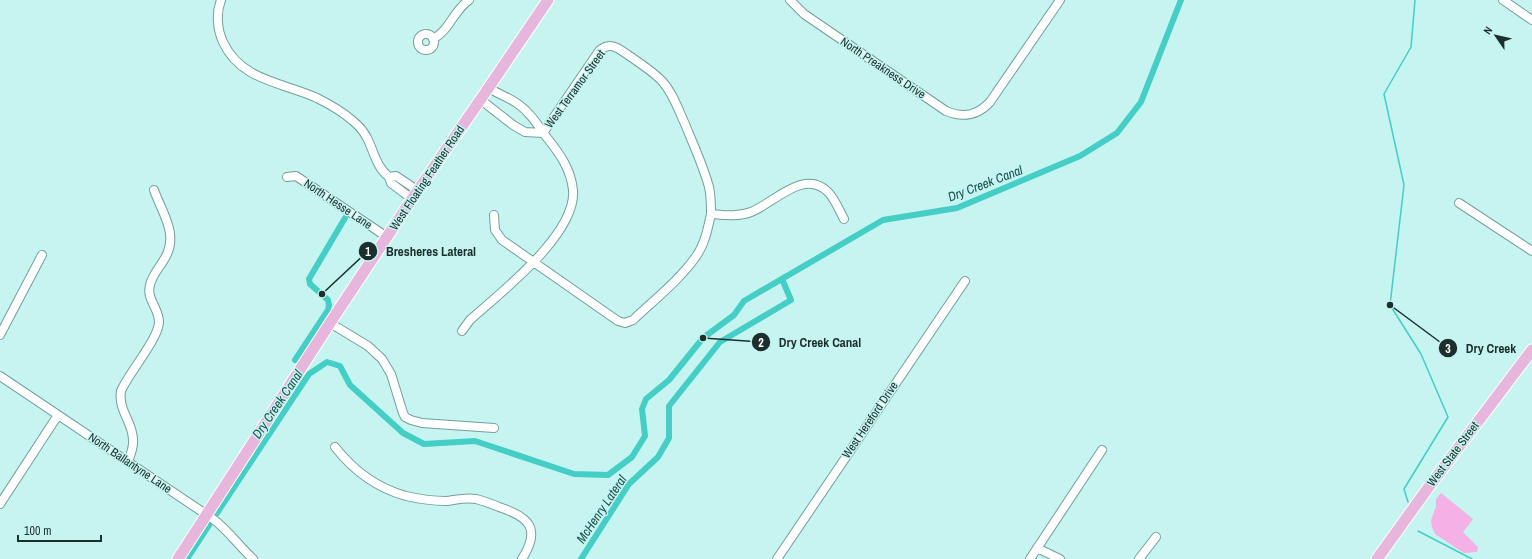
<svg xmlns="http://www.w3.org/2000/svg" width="1532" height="559" font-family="'Archivo Narrow',sans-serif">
  <rect width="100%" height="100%" fill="#c6f4f0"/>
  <path fill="#f5b0e5" d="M 1441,493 L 1473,519 L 1463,532 L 1478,547 L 1477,552 L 1464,553 L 1435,534 L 1432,527 L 1431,520 L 1436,507 L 1436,499 Z"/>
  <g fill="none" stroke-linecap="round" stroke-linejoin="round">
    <path stroke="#44cec5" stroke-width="1.5" d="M 1408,502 L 1404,489 L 1448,417 L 1421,354 L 1390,305 L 1404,185 L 1384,94 L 1411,47 L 1415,0
      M 1418,531 L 1472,559"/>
    <path stroke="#44cec5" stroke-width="6" d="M 295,360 L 328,310 L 329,305 L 328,300 L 310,284 L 309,279 L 345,218
      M 217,513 L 309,374 L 327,362 L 340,366 L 350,385 L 403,433 L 424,444 L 475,441 L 574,474 L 608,475 L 632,457 L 645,436 L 642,409 L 646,399 L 669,380 L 703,338 L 734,315 L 744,301 L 883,220 L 957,208 L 1080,156 L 1117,133 L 1141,102 L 1181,0
      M 187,559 L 209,525
      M 581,559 L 629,484 L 658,457 L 669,438 L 669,406 L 720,342 L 791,300 L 782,279"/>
    <g stroke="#739f9b" stroke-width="10">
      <path id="minor" d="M 221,0 C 216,13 217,29 223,42 C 241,81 282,82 317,98 C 329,104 343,112 353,121 C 358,125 364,132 367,138 C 374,151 376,167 389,177
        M 790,0 L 804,14 L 946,111 C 963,118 977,116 990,102 L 1060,0
        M 1503,0 L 1532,20
        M418 42a8 8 0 1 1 16 0a8 8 0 1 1-16 0Z
        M 433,39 C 450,30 454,10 469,0
        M 481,100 L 513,125 L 525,132 L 543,133
        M 543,133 L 599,51 C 610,41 618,48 628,55 C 640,63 652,71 662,81 C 673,93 678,109 685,124 C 693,144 703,165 709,187 C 711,196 711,205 711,214
        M 287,177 L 296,176 L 387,237
        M 412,199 L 391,183 L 389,177 L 396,176 L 417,190
        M 1459,203 L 1532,251
        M 494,215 L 495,230 L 502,240 L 618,321 L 625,323 L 633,320 C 654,300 680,280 697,255 C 705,243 708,228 711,214 C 724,215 738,217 751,212 C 774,203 804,168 828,192 C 835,199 839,210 844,219
        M 330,323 L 368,346 L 382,359 L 391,374 L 403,413 L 405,417 L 411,420 L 422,423 L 494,428
        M 462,331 L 470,320 C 500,293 577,234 573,190 C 571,170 560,154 548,139 C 538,126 532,114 518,104 C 510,98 498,94 489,88
        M 0,335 L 42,255
        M 0,376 L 213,519 C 228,530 239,546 253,559
        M 335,447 C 353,470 377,488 406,496 C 419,499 432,501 446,501 C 455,500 466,497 476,499 C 484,501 492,504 499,507 C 530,517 541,529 522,559
        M 128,462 C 130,455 134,447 133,440 C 133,422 118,411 121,391 C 128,374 159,338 159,322 C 159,308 146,299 150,285 C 152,275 160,267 165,258 C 179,234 162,213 154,190
        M 0,504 L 58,415
        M 1037,548 L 1060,559
        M 777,559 L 965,281
        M 1030,559 L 1102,450
        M 1139,559 L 1156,537"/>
    </g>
    <g stroke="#fff" stroke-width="13">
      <path id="major" d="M 178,559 L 330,323 L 412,199 L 485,93 L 548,0
        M 1377,559 L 1428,488 L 1532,350"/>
    </g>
    <use href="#minor" stroke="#fff" stroke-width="8"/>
    <use href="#major" stroke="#e6b6dc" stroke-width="11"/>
  </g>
  <g text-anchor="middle" stroke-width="3" stroke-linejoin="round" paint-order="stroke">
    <g font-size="12" fill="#1c2f2d" stroke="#c6f4f0">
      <text transform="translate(883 68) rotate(34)" y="4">North Preakness Drive</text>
      <text transform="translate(575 89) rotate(-54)" y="4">West Terramor Street</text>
      <text transform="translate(427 178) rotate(-56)" y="4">West Floating Feather Road</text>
      <text transform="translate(338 204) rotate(34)" y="4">North Hesse Lane</text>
      <text transform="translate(870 420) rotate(-56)" y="4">West Hereford Drive</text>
      <text transform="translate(1453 454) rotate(-53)" y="4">West State Street</text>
      <text transform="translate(130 463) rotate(34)" y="4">North Ballantyne Lane</text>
    </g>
    <g font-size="13" font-style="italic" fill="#1a534f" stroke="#c6f4f0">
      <text transform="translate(985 183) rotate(-21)" y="5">Dry Creek Canal</text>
      <text transform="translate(277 404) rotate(-56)" y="5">Dry Creek Canal</text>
      <text transform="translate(601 509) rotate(-56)" y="5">McHenry Lateral</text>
    </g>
  </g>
  <path fill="none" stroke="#1c2f2d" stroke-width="1.5" d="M322 294L368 251M703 338L761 342M1390 305L1448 348"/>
  <g fill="#1c2f2d" stroke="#c6f4f0" stroke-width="1.5">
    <circle cx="322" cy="294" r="4"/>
    <circle cx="703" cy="338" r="4"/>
    <circle cx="1390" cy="305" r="4"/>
    <circle cx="368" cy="251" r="10"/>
    <circle cx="761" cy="342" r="10"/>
    <circle cx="1448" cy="348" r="10"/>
  </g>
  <g font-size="12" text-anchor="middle" font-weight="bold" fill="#fff">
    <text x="368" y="256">1</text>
    <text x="761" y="347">2</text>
    <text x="1448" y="353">3</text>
  </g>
  <g font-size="13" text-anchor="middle" font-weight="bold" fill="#1c2f2d" stroke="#c6f4f0" stroke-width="3" stroke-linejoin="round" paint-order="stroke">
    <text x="431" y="256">Bresheres Lateral</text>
    <text x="820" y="347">Dry Creek Canal</text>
    <text x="1491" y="353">Dry Creek</text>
  </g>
  <g transform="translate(1496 36) rotate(304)" stroke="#c6f4f0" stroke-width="3" paint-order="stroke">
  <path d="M0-3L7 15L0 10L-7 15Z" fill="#1c2f2d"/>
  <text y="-6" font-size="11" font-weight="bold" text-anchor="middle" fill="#1c2f2d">N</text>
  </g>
  <path d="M18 535v6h83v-6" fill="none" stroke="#1c2f2d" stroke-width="2"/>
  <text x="24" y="535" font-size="12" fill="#1c2f2d" stroke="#c6f4f0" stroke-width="3" paint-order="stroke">100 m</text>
</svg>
